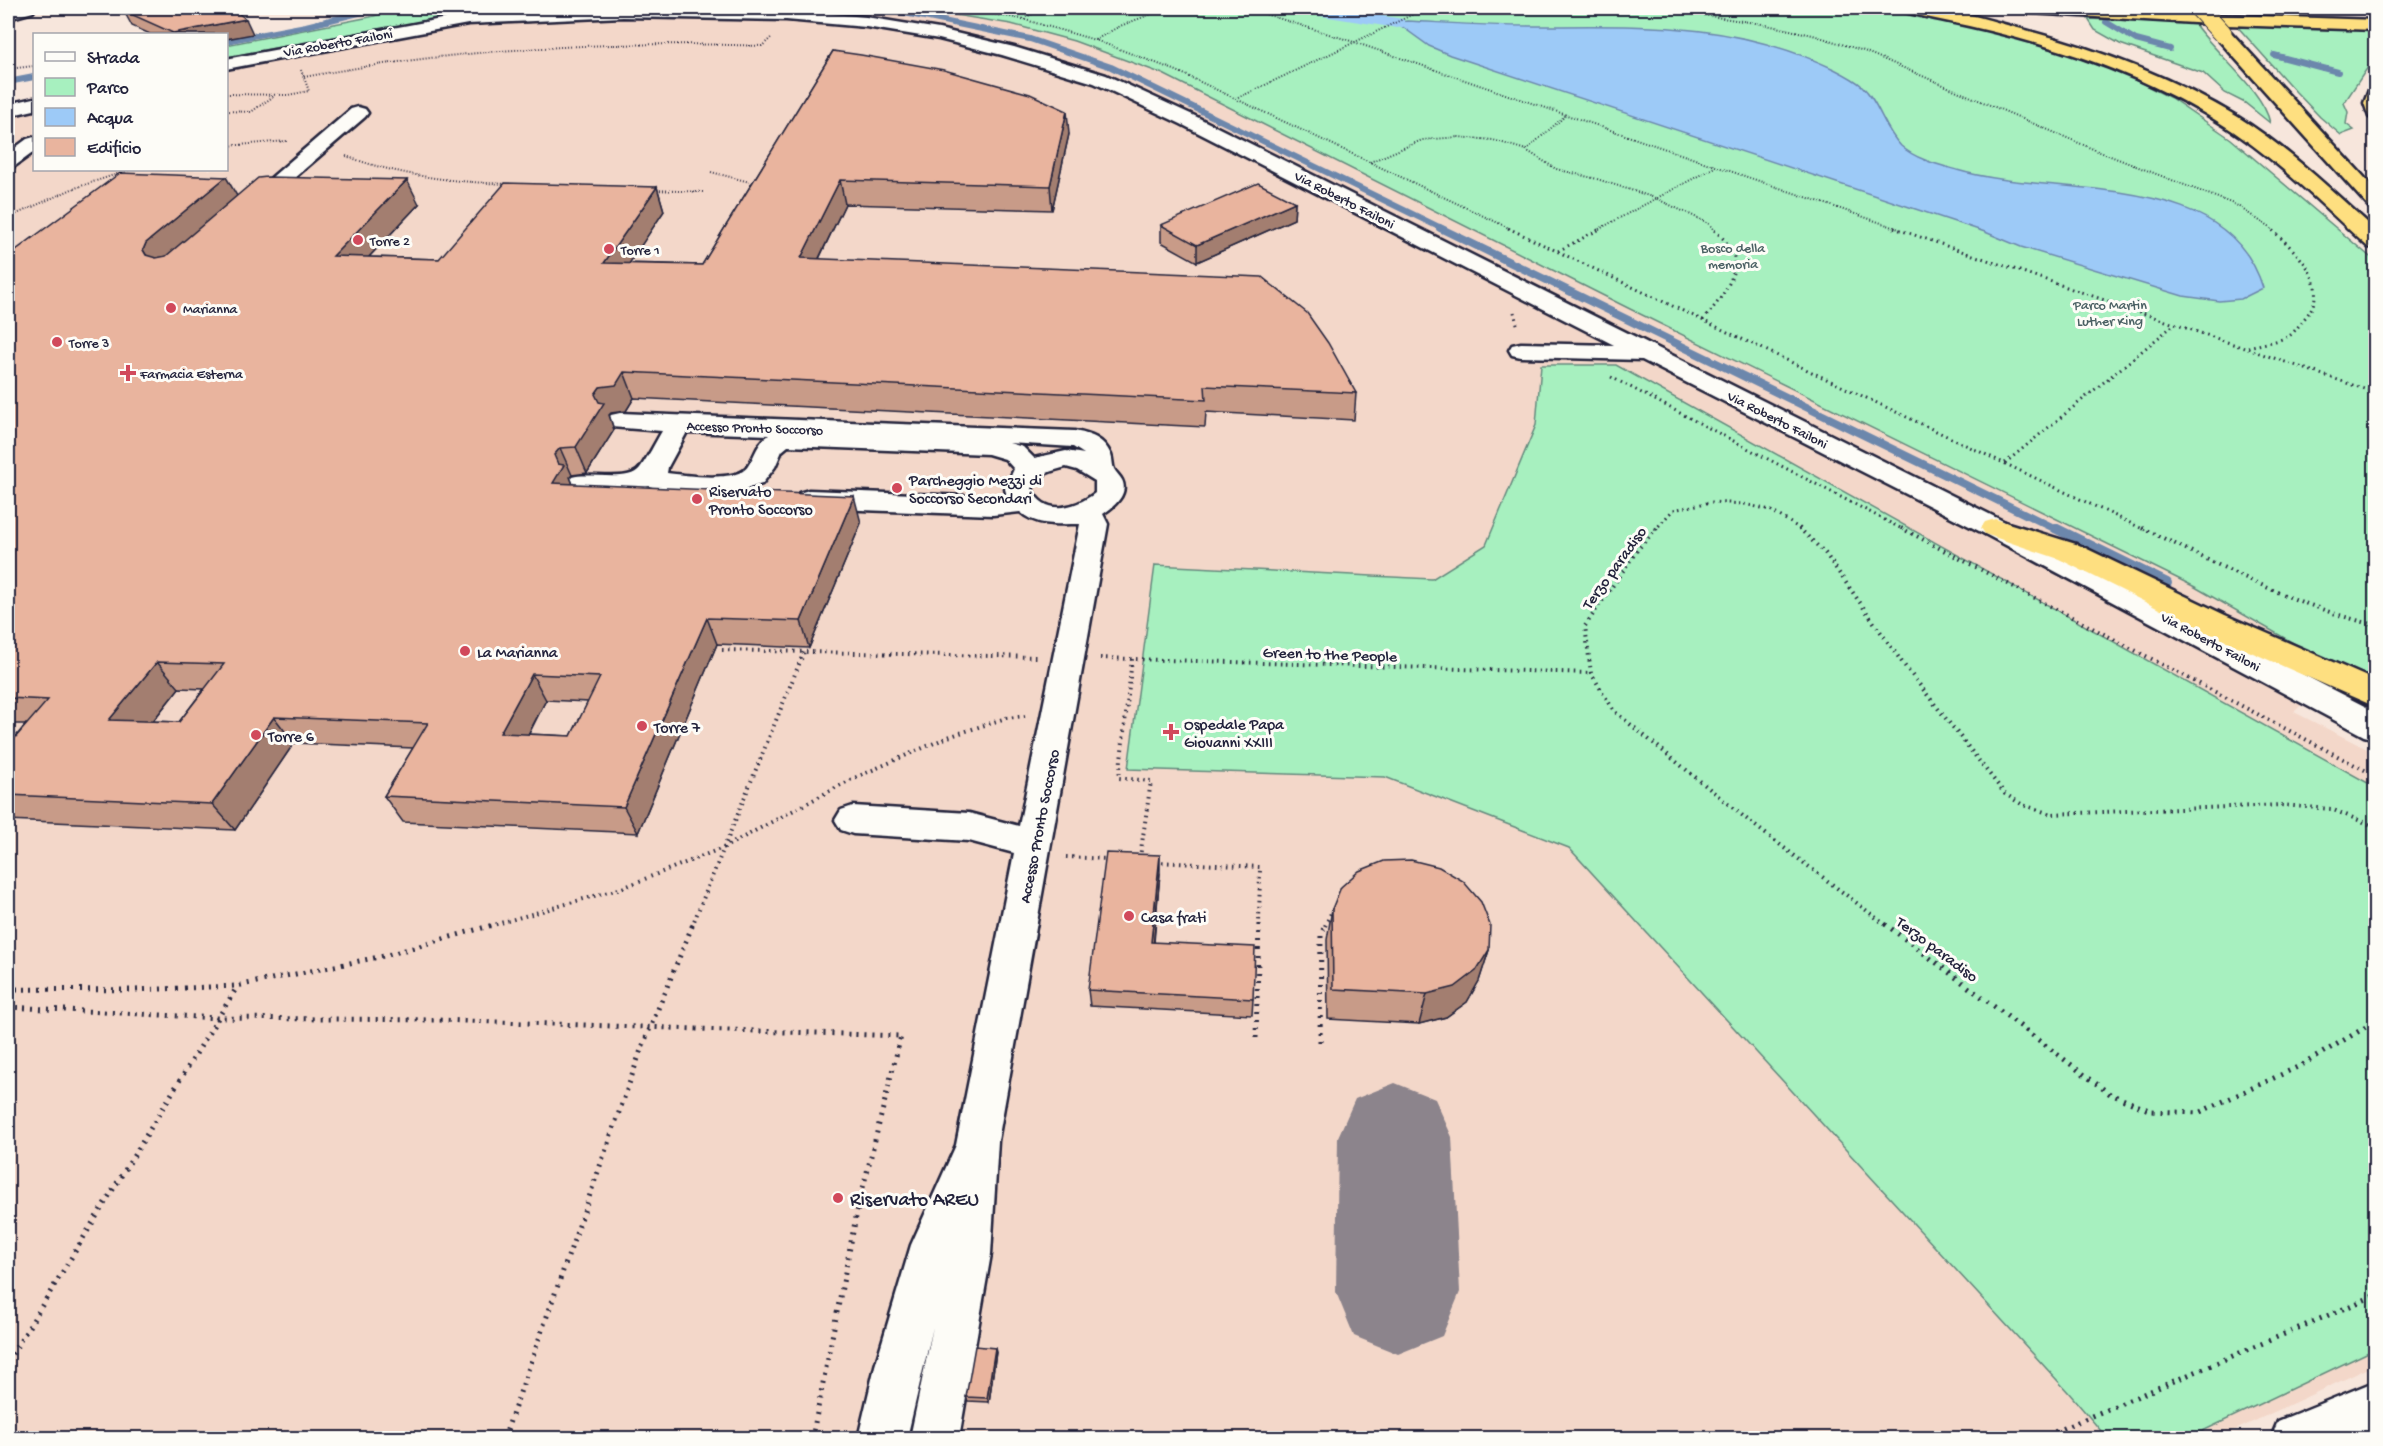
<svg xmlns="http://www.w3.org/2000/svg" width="2383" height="1446" font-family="'Gochi Hand',sans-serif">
  <rect width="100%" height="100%" fill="#f7e6dc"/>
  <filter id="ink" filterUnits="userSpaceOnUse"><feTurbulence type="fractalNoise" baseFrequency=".0167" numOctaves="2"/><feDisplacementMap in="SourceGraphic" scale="12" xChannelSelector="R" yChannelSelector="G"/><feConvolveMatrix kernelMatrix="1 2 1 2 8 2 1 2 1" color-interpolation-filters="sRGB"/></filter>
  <g filter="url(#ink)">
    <path fill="#f3d7c9" d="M 654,8 L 912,8 L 1011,24 L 1074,41 L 1163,74 L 1630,309 L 2195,587 L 2339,669 L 2294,712 L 2375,753 L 2375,1365 L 2218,1438 L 8,1438 L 8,107 L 34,98 L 34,170 L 226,170 L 227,57 L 316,40 L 453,18 L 567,10 Z"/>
    <path fill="#a7f0bf" stroke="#64897d" stroke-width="1.5" d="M 404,8 L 654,8 C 587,9 519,10 452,19 C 377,28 301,43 227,57 L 226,45 L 370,17 Z
      M 912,8 L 1893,8 L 2014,36 L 2119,72 L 2171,98 L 2231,139 L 2375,261 L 2375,683 L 2339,669 L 2195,587 L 1630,309 L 1163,74 L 1074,41 L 1011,24 Z
      M 2088,19 L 2194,23 C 2214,52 2264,91 2270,123 L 2245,103 L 2225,93 L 2203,73 L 2120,44 L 2095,30 Z
      M 2236,25 L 2375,30 L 2375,61 L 2368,67 L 2344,103 L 2348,112 L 2346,124 L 2354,130 L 2341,135 L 2320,117 L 2296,92 Z
      M 1541,365 L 1616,365 L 2375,787 L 2375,1349 L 2188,1438 L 2107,1438 L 2068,1392 L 1569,848 L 1385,777 L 1128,769 L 1155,565 L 1432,579 L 1486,545 L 1536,425 Z"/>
    <path fill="#9dcaf7" stroke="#6c87ac" stroke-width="1.5" d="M 1407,21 C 1448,23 1489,26 1530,26 C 1641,26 1730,20 1834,69 C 1844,74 1854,79 1862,86 C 1879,102 1884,129 1901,146 C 1915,159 1939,165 1957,170 C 2053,199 2226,166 2263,288 L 2241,299 L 2219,301 L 2183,296 L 2021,247 L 1985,232 L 1450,55 L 1429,46 L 1397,23 Z"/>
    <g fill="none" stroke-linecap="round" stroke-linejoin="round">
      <path stroke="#6c87ac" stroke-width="6" d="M 850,8 L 895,11 L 1030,39 L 1111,67 L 1443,229
        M 2106,22 L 2136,40 L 2170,49
        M 226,41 L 306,26 L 379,8
        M 2274,55 L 2338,72
        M 8,82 L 34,77"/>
      <path stroke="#6c87ac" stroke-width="8" d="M 1440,228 L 2058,530"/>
      <path stroke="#6c87ac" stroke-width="10" d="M 2055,528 L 2167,583"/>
      <path fill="#9dcaf7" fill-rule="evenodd" d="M 1294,8 L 1333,8 L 1397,18 L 1403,19 L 1406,23 L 1403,27 L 1397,28 L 1303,13 L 1297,12 Z"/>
      <path fill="#8c848c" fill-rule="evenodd" d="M 1395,1083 L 1435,1099 L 1452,1137 L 1460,1292 L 1442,1336 L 1398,1354 L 1354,1336 L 1336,1292 L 1338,1137 L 1355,1099 Z"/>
      <g stroke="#22223b" stroke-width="5">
        <path id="minor" d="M 11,8 L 35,8 L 33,12 L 8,19 L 8,9 Z
          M 611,8 L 786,10 L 866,17 L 939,29 L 1014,47 L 1106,75 L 1195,116 L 2005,522 L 2376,712 L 2376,739 L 2364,736 L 1985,534 L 1642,360 L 1521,357 L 1512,355 L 1509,350 L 1512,345 L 1521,343 L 1614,345 L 1181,124 L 1094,83 L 1002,55 L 939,39 L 866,27 L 786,20 L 623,17 L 468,24 L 226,69 L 226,59 L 468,14 Z
          M 34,98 L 34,110 L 8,116 L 8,104 Z
          M 358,107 L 365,109 L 368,113 L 365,117 L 257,210 L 250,212 L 243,210 L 239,206 L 243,202 L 351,109 Z
          M 34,137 L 34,152 L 15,166 L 8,168 L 8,153 L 27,139 Z
          M 620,413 L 1074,431 C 1090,434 1104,438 1111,455 C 1113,460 1112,465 1114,469 C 1116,473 1120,476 1122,480 C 1129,494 1114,507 1103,514 L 1108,524 L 998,1141 L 991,1254 L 959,1438 L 910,1438 L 933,1327 L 907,1438 L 858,1438 L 875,1366 L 911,1245 L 956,1145 L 1014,853 L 969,841 L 853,834 L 841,830 L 835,820 L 841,810 L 853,806 L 969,813 L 1019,826 L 1080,524 C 1060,524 1037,527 1020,512 L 993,515 L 809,508 L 799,505 L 795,499 L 799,493 L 809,490 L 993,497 L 1007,496 L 1005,489 L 1014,469 L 1005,459 L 988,454 L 788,446 L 782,451 L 775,467 L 762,484 L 734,492 L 667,491 L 649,486 L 627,494 L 572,489 L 568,483 L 572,477 C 590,472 629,483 640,468 C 648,457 655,443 662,431 L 611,427 L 607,421 L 611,415 ZM 687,432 L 769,435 C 757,443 756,454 748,466 C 738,483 685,475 667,473 L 668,467 ZM 1009,443 L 1073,447 L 1084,454 L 1066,451 L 1034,458 L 1023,447 ZM 1066,467 L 1077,470 L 1095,481 L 1095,493 C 1076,508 1044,517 1032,489 C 1038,473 1052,471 1066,467 Z
          M 2376,1381 L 2376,1429 L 2354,1438 L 2271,1438 L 2278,1421 Z"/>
      </g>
      <g stroke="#22223b" stroke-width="5">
        <path id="highway" d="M 1903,8 C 1939,4 1979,17 2014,27 C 2092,47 2169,75 2238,117 C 2288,148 2332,191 2376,230 L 2376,248 L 2368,247 C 2322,205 2278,160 2225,126 C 2154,80 2072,51 1990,31 C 1962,24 1933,19 1905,12 Z
          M 2022,8 L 2104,8 L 2227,15 L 2376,20 L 2376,30 L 2227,25 L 2030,13 Z
          M 2222,28 L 2228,29 L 2376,190 L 2376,209 L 2369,207 L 2216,37 L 2213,33 L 2216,29 Z
          M 2376,89 L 2376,119 L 2369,117 L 2364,103 L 2369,90 Z
          M 1995,519 L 2079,545 L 2225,615 L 2376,681 L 2376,707 L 2203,631 L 2059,559 L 1985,534 L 1981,528 L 1985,522 Z"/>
      </g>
      <path stroke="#22223b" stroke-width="2" stroke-dasharray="1 2" stroke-linecap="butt" d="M 954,8 L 1022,19 L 1095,40 L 1177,71 L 1511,229
        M 1246,8 L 1348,40 L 1899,229
        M 1657,8 L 1762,24 L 1813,35 L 1864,51 L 2100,152 L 2236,205 L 2272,229
        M 1023,18 L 1047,8
        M 1095,40 L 1120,26 L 1167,8
        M 8,69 L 34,66
        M 304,77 C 456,49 607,40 762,46 L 772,37
        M 226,94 L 288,95 L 309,91 L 301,70
        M 1238,98 L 1426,8
        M 226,111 L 251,112 L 274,96
        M 226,146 L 287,141
        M 1526,150 L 1565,116
        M 346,156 C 399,176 453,182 509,184
        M 1370,162 L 1422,140 L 1458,137 L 1493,140 L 1526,150 L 1556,169 L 1597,179 L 1655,198 L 1708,223 L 1713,229
        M 711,172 L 757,184
        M 654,190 L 704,192
        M 8,218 L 72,189 L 129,170
        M 1599,229 L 1715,167"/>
      <path stroke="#22223b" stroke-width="3" stroke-dasharray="1.5 4" stroke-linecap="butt" d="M 1508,228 L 2145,530
        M 1894,228 L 2376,393
        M 1558,251 L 1602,228
        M 1514,312 L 1518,328
        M 1703,320 C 1717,304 1744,272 1731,249 C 1727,241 1718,234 1712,228
        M 2248,347 C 2260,344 2278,342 2289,336 C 2294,333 2300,324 2304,319 C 2335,284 2296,252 2270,228
        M 1611,377 L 1904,530
        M 2005,463 L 2175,324
        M 1655,530 L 1673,510 L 1711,502 L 1744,504 L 1770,510 L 1802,530"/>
      <path stroke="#22223b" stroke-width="4" stroke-dasharray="1.5 4.5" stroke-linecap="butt" d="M 1657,528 L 1638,549 L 1585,626 L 1591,673 L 1614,711 L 1754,825 L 1887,926
        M 1799,528 L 1825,553 L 1904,665 L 2005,794 L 2023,805 L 2051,814 L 2281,805 L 2331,809 L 2376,827
        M 1901,528 L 2376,776
        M 2142,528 C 2219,564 2293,606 2376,625
        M 722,650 L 1038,657
        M 1100,658 L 1591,673
        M 1132,659 L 1119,778 L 1151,781 L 1140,857
        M 1066,857 L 1109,859
        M 1156,862 L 1260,867 L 1259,926
        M 490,926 L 622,888 L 725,847 L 852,779 L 948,737 L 1006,718 L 1025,716
        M 692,926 L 804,652
        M 1325,926 L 1332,911"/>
      <path stroke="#22223b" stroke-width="5" stroke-dasharray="2 6" stroke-linecap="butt" d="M 1885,924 L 2110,1094 L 2151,1111 L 2198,1113 L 2302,1065 L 2376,1021
        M 8,989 L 133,990 L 237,986 L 384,956 L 496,924
        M 8,1007 L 217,1018 L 438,1020 L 901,1036 L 857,1212 L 812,1438
        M 1256,1038 L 1259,924
        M 1320,1042 L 1321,934 L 1326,924
        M 8,1361 L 237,987
        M 504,1438 L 641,1050 L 693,924
        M 2040,1438 L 2376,1295"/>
      <use href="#minor" fill="#fdfcf7" fill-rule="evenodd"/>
      <use href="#highway" fill="#fedf80" fill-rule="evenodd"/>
      <g stroke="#22223b" stroke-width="21" stroke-linecap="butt">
        <path id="highway-bridge" d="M 2199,8 L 2222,33"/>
      </g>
      <use href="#highway-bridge" stroke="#fedf80" stroke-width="19"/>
    </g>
    <path fill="#c89b88" stroke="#22223b" stroke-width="1.5" fill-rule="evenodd" d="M 124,11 L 253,34 L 150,34 L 132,26 Z
      M 833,51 L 1069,134 L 1052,210 L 845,204 L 819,259 L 1356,393 L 1354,420 L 1206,412 L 1205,427 L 634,398 L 626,411 L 611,413 L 609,415 L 614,430 L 587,473 L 572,475 L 570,477 L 573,484 L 861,523 L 809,648 L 717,644 L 638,833 L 403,822 L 384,796 L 413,748 L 294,743 L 235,830 L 8,820 L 8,746 L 26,724 L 8,724 L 8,256 L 237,196 L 419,204 L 369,257 L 439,259 L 657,187 L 664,211 L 629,263 L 702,265 ZM 179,688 L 204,689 L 179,722 L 153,721 ZM 546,700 L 588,702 L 571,736 L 529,734 Z
      M 1295,202 L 1294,219 L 1197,262 L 1161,242 L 1161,225 Z
      M 1160,873 L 1154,942 L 1253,999 L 1252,1015 L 1090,1006 L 1088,990 Z
      M 1332,909 L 1489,950 L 1479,981 L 1467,1002 L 1446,1017 L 1419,1024 L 1328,1019 L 1327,940 Z
      M 996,1352 L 989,1402 L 968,1401 L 966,1397 Z"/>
    <path fill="#a37e6f" stroke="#22223b" stroke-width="1.5" d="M 246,19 L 253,34 L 226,39 L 226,34 L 174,34 L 173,33 Z
      M 1067,111 L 1069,134 L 1052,210 L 1050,186 Z
      M 226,177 L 240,201 L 159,275 L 143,250 L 146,243 Z
      M 407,180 L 419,204 L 346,281 L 333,256 Z
      M 840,180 L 845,204 L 807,283 L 801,258 Z
      M 657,187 L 664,211 L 613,288 L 604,263 Z
      M 1295,202 L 1294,219 L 1197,262 L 1197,245 Z
      M 624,372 L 634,398 L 626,411 L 611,413 L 609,415 L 614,430 L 587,473 L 576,447 L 595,394 L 600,387 Z
      M 560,448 L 572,475 L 570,477 L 576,492 L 553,483 L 554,455 Z
      M 854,496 L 861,523 L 809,648 L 801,621 Z
      M 707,618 L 717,644 L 638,833 L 624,807 Z
      M 157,662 L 179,688 L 133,746 L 109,720 Z
      M 532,674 L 546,700 L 515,759 L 500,733 Z
      M 274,717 L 294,743 L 235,830 L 212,804 Z
      M 1160,855 L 1160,873 L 1152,959 L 1151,942 Z
      M 1489,950 L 1479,981 L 1467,1002 L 1446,1017 L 1419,1024 L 1427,994 Z
      M 995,1348 L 996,1352 L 989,1402 L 987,1398 Z"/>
    <path fill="#e9b49e" stroke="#22223b" stroke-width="1.5" fill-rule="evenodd" d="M 137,8 L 231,8 L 246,19 L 173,33 L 124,11 Z
      M 833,51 L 861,55 L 944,70 L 1030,94 L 1067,111 L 1050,186 L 840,180 L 801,258 L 1262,277 L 1307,313 L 1328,343 L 1356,393 L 1205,386 L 1206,400 L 624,372 L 616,385 L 600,387 L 595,394 L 599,402 L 604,403 L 576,447 L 560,448 L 554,455 L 558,464 L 564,465 L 553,483 L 854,496 L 801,621 L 707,618 L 624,807 L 384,796 L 428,723 L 274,717 L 212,804 L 8,795 L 8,746 L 48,700 L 8,698 L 8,256 L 120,173 L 226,177 L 146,243 L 143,250 L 146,255 L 156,258 L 166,256 L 258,178 L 267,177 L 407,180 L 333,256 L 439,259 L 505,183 L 657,187 L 604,263 L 702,265 ZM 157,662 L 224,664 L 179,722 L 109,720 ZM 532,674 L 600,677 L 571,736 L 500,733 Z
      M 1258,183 L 1295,202 L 1197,245 L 1161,225 Z
      M 1106,853 L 1160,855 L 1151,942 L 1255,947 L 1253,999 L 1088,990 Z
      M 1411,860 L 1439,867 L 1463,881 L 1481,902 L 1490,925 L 1489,950 L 1476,971 L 1455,987 L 1427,994 L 1333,989 L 1332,909 L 1341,887 L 1359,871 L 1384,861 Z
      M 975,1346 L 995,1348 L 987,1398 L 966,1397 Z"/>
  </g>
  <g fill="#d1495b" stroke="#fdfcf7" stroke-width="2">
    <circle cx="358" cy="240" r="6"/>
    <circle cx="609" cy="249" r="6"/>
    <circle cx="171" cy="308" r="6"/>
    <circle cx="57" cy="342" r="6"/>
    <path d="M125 364h6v6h6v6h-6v6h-6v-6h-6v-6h6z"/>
    <circle cx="897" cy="488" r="6"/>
    <circle cx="697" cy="499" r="6"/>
    <circle cx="465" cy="651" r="6"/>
    <circle cx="642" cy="726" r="6"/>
    <path d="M1168 723h6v6h6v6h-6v6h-6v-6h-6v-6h6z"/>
    <circle cx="256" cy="735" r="6"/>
    <circle cx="1129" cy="916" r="6"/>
    <circle cx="838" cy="1198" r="6"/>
  </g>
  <g text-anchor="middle" stroke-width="6" stroke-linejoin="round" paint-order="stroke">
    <g font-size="14" fill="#22223b" stroke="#fdfcf7">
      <text transform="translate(338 42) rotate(-10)" y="5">Via Roberto Failoni</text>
      <text transform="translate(1345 199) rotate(27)" y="5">Via Roberto Failoni</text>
      <text transform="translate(1778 419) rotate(27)" y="5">Via Roberto Failoni</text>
      <text transform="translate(755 427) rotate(2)" y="5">Accesso Pronto Soccorso</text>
      <text transform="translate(2211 641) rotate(28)" y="5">Via Roberto Failoni</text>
    </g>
    <g font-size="14" fill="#22223b" stroke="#fdfcf7" text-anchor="start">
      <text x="370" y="245">Torre 2</text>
      <text x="621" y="254">Torre 1</text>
      <text x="183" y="313">Marianna</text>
      <text x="69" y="347">Torre 3</text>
      <text x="140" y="378">Farmacia Esterna</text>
    </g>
    <g font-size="14" fill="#4a6063" stroke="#fdfcf7">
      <text x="1733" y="252">Bosco della<tspan x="1733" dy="16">memoria</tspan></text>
      <text x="2110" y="309">Parco Martin<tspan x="2110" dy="16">Luther King</tspan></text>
    </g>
    <g font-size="16" fill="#22223b" stroke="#fdfcf7" text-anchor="start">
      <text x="909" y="485">Parcheggio Mezzi di<tspan x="909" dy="18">Soccorso Secondari</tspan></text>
      <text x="709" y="496">Riservato<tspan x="709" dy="18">Pronto Soccorso</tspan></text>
      <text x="477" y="657">La Marianna</text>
      <text x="1184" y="729">Ospedale Papa<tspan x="1184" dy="18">Giovanni XXIII</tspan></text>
      <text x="654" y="732">Torre 7</text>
      <text x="268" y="741">Torre 6</text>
      <text x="1141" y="922">Casa frati</text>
    </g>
    <g font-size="16" fill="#22223b" stroke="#fdfcf7">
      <text transform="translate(1613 567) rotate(-54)" y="6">Terzo paradiso</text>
      <text transform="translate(1330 653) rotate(2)" y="6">Green to the People</text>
      <text transform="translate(1038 826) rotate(-79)" y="6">Accesso Pronto Soccorso</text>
      <text transform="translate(1938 948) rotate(37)" y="6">Terzo paradiso</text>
    </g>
    <g font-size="20" fill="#22223b" stroke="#fdfcf7" text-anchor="start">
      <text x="850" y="1205">Riservato AREU</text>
    </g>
  </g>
  <rect width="2383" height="1446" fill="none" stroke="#fdfcf7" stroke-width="30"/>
  <rect x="15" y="15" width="2353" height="1416" fill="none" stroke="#22223b" stroke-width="2" filter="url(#ink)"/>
  <rect x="33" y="33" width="195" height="138" fill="#fdfcf7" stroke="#a5a5ac" stroke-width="1.5"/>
  <rect x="45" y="52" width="30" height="9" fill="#fdfcf7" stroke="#a5a5ac" stroke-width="1.5"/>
  <text x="87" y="63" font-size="18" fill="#22223b">Strada</text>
  <rect x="45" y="78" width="30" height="18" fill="#a7f0bf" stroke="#a5a5ac" stroke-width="1.5"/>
  <text x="87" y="93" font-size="18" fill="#22223b">Parco</text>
  <rect x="45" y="108" width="30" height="18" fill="#9dcaf7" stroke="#a5a5ac" stroke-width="1.5"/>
  <text x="87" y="123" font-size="18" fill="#22223b">Acqua</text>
  <rect x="45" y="138" width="30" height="18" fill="#e9b49e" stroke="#a5a5ac" stroke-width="1.5"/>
  <text x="87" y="153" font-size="18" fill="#22223b">Edificio</text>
</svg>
